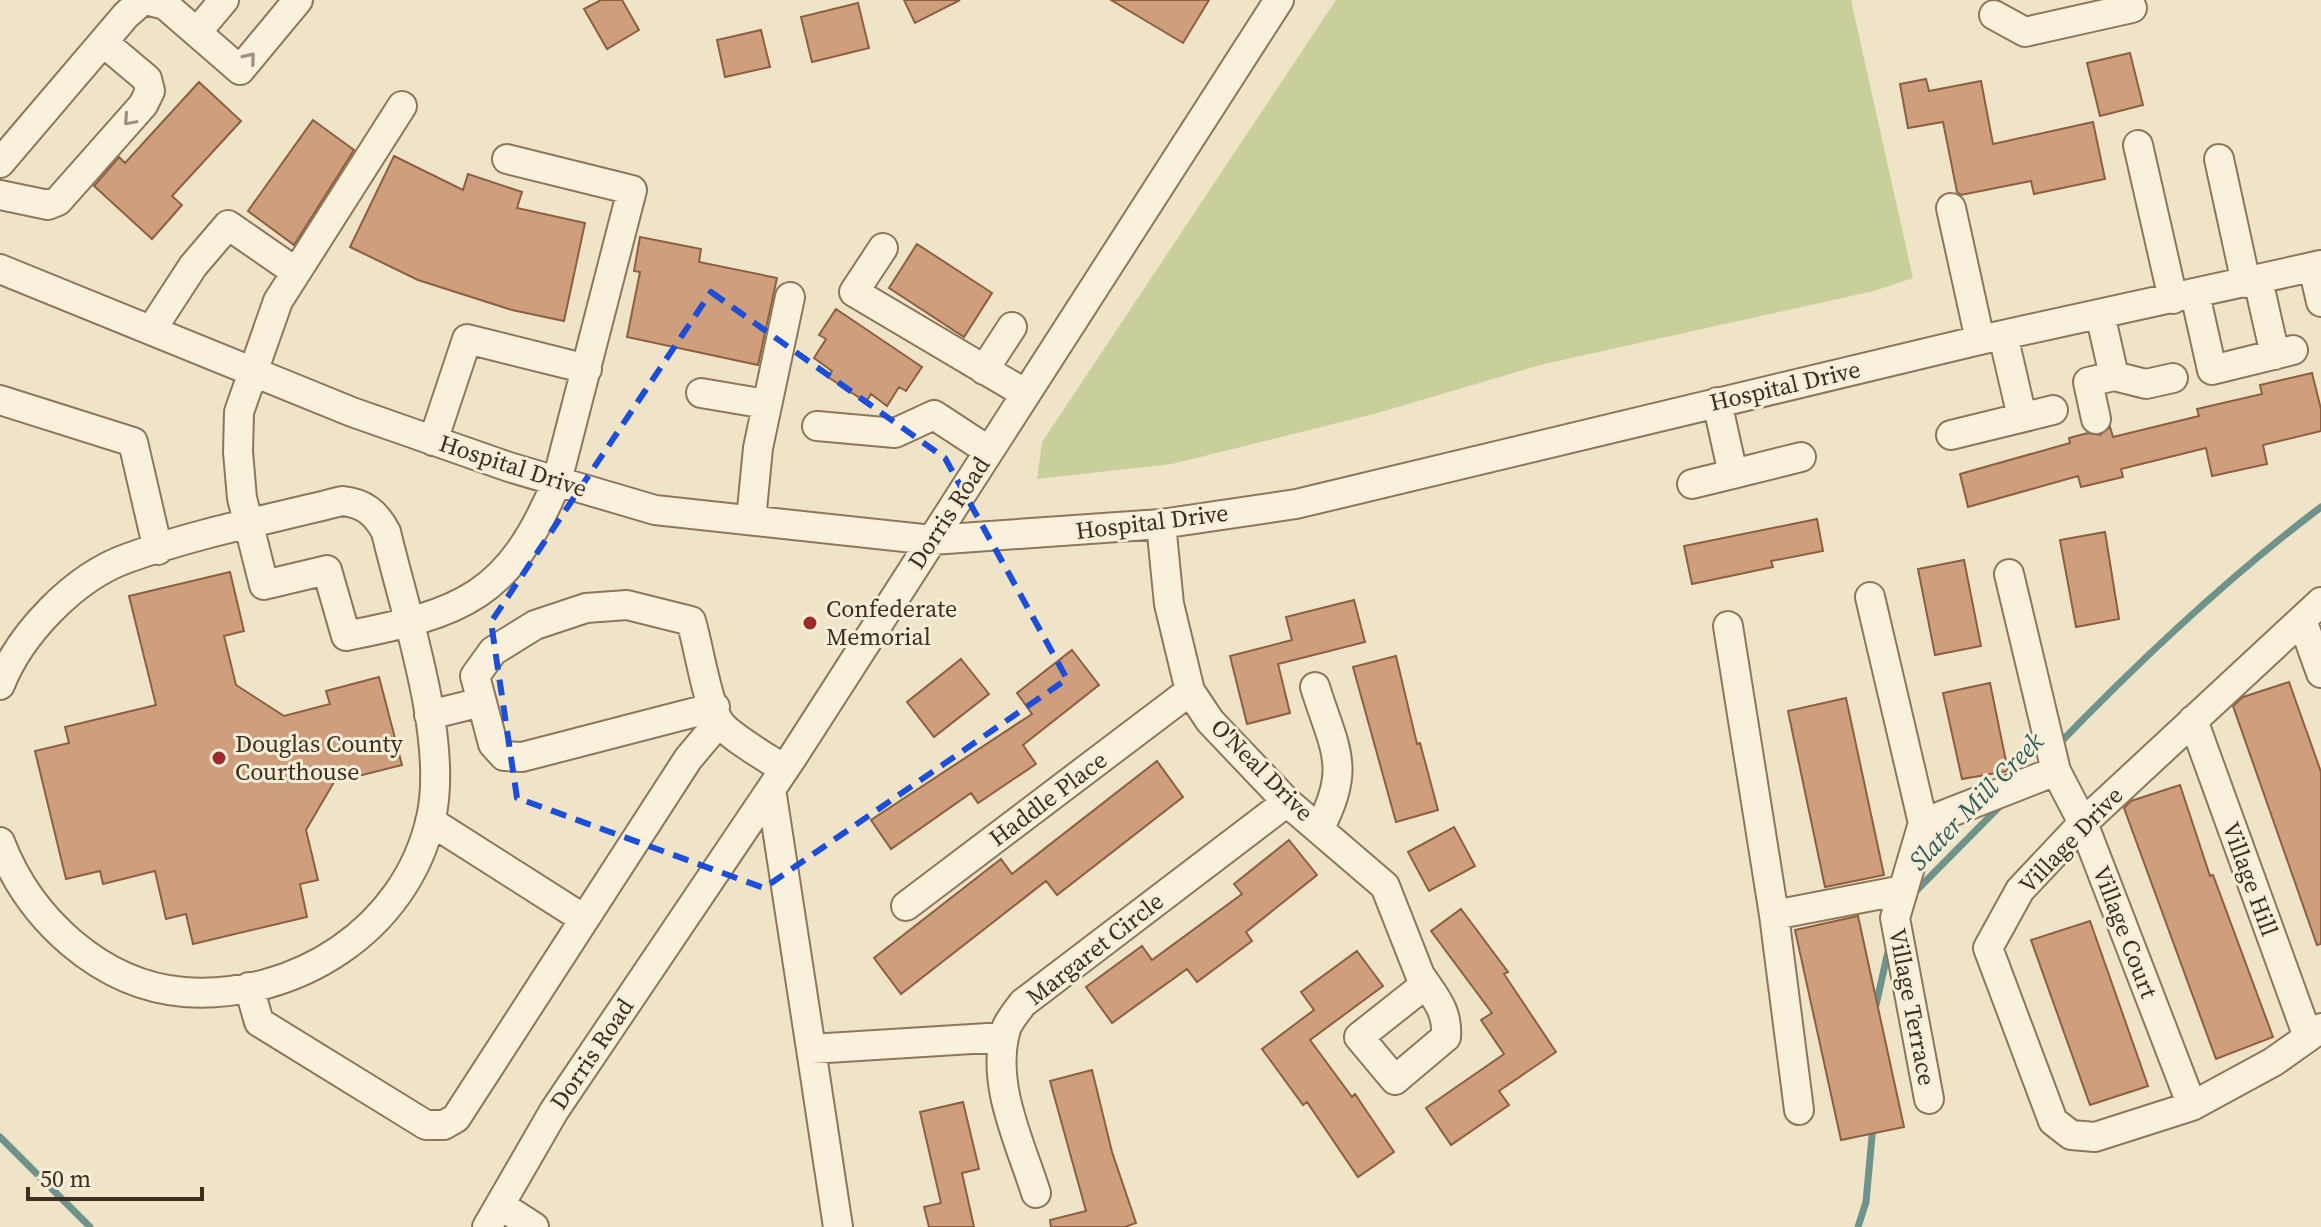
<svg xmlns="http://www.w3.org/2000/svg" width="2321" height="1227" font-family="'Source Serif 4',serif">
  <rect width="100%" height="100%" fill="#f0e4c8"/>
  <path fill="#c9cf9b" d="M 1336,0 L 1851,0 L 1913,278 L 1874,291 L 1540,365 L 1374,414 L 1172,464 L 1037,479 L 1042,442 Z"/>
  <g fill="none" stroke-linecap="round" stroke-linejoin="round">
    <path stroke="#6f938a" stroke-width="7" d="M 2056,747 C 2138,662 2227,578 2321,507
      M 1914,893 L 2004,802
      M 1876,1005 L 1889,947
      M 0,1137 L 90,1227
      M 1858,1227 L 1866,1202 L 1873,1125"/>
  </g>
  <path fill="#cf9f7d" stroke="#8d5f41" stroke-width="2" d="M 601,0 L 622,0 L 639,30 L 607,49 L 584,9 Z
    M 904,0 L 960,0 L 915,23 Z
    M 1111,0 L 1209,0 L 1183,43 Z
    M 858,3 L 869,48 L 812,62 L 801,17 Z
    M 761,30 L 770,67 L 725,77 L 717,40 Z
    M 2130,53 L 2143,105 L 2100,116 L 2087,63 Z
    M 1926,79 L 1929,91 L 1981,81 L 1993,144 L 2093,122 L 2105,179 L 2034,194 L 2031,181 L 1961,195 L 1957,192 L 1943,122 L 1908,128 L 1900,84 Z
    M 199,82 L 241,121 L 172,196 L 182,205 L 152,239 L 94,186 L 119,157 L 125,163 Z
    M 313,120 L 354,150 L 294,245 L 248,211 Z
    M 394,156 L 463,190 L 468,174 L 522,192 L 517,208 L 585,223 L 564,321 L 512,310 L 418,280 L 350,247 Z
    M 640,237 L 701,249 L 699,262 L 777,278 L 758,365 L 627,337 L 640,272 L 634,271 Z
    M 917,244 L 992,293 L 964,337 L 889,288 Z
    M 836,309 L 922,367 L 906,391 L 899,387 L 887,406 L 871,394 L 866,402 L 828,377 L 832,371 L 814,358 L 826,339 L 819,335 Z
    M 2312,373 L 2321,409 L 2321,431 L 2263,445 L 2267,464 L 2212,476 L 2206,448 L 2121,469 L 2123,477 L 2081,487 L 2078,476 L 1968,507 L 1960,474 L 2070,443 L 2069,438 L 2088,433 L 2100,435 L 2110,427 L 2113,437 L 2199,416 L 2197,409 L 2262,394 L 2260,385 Z
    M 1817,519 L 1823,551 L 1771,561 L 1773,567 L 1692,584 L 1684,546 Z
    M 2105,532 L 2119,619 L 2076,627 L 2060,540 Z
    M 1964,560 L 1981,646 L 1935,655 L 1918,569 Z
    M 230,572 L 244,631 L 224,636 L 236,685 L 284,716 L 330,704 L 326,691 L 379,677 L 402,765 L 334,782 L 306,830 L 318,880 L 300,884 L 307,917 L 193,944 L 186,914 L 166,919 L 155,871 L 103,884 L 100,871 L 66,879 L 35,751 L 69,743 L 65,727 L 156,705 L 129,596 Z
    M 1354,600 L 1365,642 L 1278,664 L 1290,713 L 1247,724 L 1230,656 L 1292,640 L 1286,617 Z
    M 1072,650 L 1099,685 L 1023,745 L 1036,764 L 978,803 L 971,793 L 891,849 L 871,820 L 1032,714 L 1017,693 Z
    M 1396,656 L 1417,744 L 1420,743 L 1438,810 L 1396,822 L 1353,667 Z
    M 961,659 L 989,694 L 934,737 L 907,702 Z
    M 2289,682 L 2321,772 L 2321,944 L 2317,945 L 2233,706 L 2243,697 Z
    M 1990,683 L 2008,771 L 1962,779 L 1943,693 Z
    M 1846,698 L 1884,875 L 1825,887 L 1788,711 Z
    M 1157,761 L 1183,797 L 1057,895 L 1046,881 L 901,994 L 874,958 L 1001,859 L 1012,874 Z
    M 2180,785 L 2210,876 L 2213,875 L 2273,1037 L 2216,1059 L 2124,808 L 2131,801 Z
    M 1454,827 L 1475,866 L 1429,891 L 1408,852 Z
    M 1289,840 L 1317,875 L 1246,932 L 1252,941 L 1197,982 L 1187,969 L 1112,1023 L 1086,987 L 1142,946 L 1152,960 L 1242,894 L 1234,884 Z
    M 1461,909 L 1508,972 L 1504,974 L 1556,1052 L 1499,1091 L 1509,1105 L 1451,1145 L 1426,1108 L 1504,1054 L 1481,1020 L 1492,1013 L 1431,931 Z
    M 1858,916 L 1904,1127 L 1841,1140 L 1795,930 Z
    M 2090,921 L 2148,1086 L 2090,1105 L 2031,940 Z
    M 1357,951 L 1383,986 L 1310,1040 L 1352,1097 L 1355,1094 L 1394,1152 L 1358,1177 L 1307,1102 L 1303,1105 L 1262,1049 L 1314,1010 L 1301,992 Z
    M 1092,1070 L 1112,1152 L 1136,1223 L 1125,1227 L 1051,1227 L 1050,1220 L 1086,1211 L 1050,1081 Z
    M 963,1102 L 979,1169 L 962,1173 L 974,1227 L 929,1227 L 924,1207 L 941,1203 L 920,1112 Z"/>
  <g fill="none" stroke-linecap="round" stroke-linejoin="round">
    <g stroke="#8d765c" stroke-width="32">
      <path id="minor" d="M 146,0 L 165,5 L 240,70 L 298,0
        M 1994,15 L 2025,32 L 2132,8
        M 197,32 L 224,0
        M 402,106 L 278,301 L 239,412 L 238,452 L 242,498 L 264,585 L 327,570 L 346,636 C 463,613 509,597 557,481 L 632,190 L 507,159
        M 2138,145 L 2173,299
        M 2219,159 L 2246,283
        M 0,163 L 126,15 L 143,0
        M 0,195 L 48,205 L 58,201 L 143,105 L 150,91 L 147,79 L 103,42
        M 1951,208 L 1980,340
        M 883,248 L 854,292 L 1026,394
        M 2313,267 L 2321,302
        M 0,269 L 352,412 L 509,467 L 655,510 L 932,540 L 1161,524 L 1296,504 L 1980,340 L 2321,265
        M 2258,280 L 2275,355
        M 2195,294 L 2212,370 L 2293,350
        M 2100,314 L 2114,376
        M 152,329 L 193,266 L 228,225 L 296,272
        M 2003,335 L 2022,417
        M 984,370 L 1012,327
        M 701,393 L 766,404
        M 0,400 L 133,442 L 158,550
        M 1717,402 L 1733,474 L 1801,457
        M 2096,419 L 2088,382 L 2114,376 L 2146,384 L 2173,378
        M 817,426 L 895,433 L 934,415 L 989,451
        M 1951,435 L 2053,410
        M 433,441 L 467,339 L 587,369
        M 1692,484 L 1733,474
        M 751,520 L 758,448 L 790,297
        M 1161,524 L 1169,604 L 1190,691 L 1210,721 L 1287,802 L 1385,886 L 1420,975 C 1435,998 1448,1010 1446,1037 L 1395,1080 L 1359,1037 L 1426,984
        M 2009,574 L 2056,771 L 2083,823 L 2192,1106
        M 1870,597 L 1923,823 L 1895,918 L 1929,1099
        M 2321,602 L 2083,823 L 2020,890 L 1988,948 L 2053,1121 L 2071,1135 L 2095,1137 L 2192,1106 L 2273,1062 L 2321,1028
        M 2302,620 L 2321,673
        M 1728,626 L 1774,915 L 1799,1110
        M 0,685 C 20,634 74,577 128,558 C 196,533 271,519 342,501 C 364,503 376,513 386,532 C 405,612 449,740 431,818 C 406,930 295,1000 184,992 C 100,985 29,918 0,842
        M 1315,687 C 1334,748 1352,767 1320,827
        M 715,707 L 522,757 L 504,756 L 493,744 L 475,676 L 493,651 L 535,625 L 586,608 L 627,605 L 691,621 C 699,648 706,697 718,720 C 725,734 769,759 784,769
        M 429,715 L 482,702
        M 2193,720 L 2308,1037
        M 771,789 L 811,1049 L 1004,1037
        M 430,821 L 584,919
        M 1923,823 L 2056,771
        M 906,906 L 1190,691
        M 1774,915 L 1903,890
        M 249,987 L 259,1022 L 426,1125 L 444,1125 L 456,1118 L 688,759 L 719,722
        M 811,1049 L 838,1227
        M 1036,1193 C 1020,1142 990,1083 1006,1029 C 1009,1020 1017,1011 1023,1003 L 1287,802
        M 500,1205 L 534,1227
        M 487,1227 L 554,1111 L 792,758 L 1279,0"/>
    </g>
    <use href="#minor" stroke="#faf1dc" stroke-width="28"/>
  </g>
  <defs><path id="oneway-chevron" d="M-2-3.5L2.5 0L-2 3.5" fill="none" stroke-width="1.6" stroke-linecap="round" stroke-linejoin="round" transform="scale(2)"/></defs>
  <g stroke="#9c907e">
    <use href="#oneway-chevron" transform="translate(250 58) rotate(-50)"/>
    <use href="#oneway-chevron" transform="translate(129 120) rotate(132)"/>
  </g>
  <path fill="none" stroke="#1d4ed8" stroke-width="6" stroke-dasharray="16 10" stroke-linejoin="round" d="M 711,292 L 945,458 L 1067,679 L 764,888 L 517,798 L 491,622 Z"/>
  <g fill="#9e2a2b" stroke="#f7eed8" stroke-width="3">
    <circle cx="810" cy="623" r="8"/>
    <circle cx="219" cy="758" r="8"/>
  </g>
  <g text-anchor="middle" stroke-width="6" stroke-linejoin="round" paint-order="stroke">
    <g font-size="24" fill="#3d2e20" stroke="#f7eed8">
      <text transform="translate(1785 386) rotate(-13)" y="8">Hospital Drive</text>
      <text transform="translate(513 466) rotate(18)" y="8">Hospital Drive</text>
      <text transform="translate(949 513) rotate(-57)" y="8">Dorris Road</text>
      <text transform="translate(1152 522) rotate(-7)" y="8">Hospital Drive</text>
      <text transform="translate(1262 770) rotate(45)" y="8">O'Neal Drive</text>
      <text transform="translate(1048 799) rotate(-37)" y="8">Haddle Place</text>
      <text transform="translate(2071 840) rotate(-46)" y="8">Village Drive</text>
      <text transform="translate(2250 879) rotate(70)" y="8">Village Hill</text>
      <text transform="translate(2125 932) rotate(69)" y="8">Village Court</text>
      <text transform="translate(1095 949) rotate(-38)" y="8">Margaret Circle</text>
      <text transform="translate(1912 1007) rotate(79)" y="8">Village Terrace</text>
      <text transform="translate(592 1054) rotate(-56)" y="8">Dorris Road</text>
    </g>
    <g font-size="24" fill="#3d2e20" stroke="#f7eed8" text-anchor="start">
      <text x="826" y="617">Confederate<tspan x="826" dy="28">Memorial</tspan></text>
      <text x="235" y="752">Douglas County<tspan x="235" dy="28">Courthouse</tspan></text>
    </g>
    <g font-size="26" font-style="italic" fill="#2f5d5a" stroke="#f7eed8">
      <text transform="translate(1976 801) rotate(-46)" y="9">Slater Mill Creek</text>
    </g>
  </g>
  <path d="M28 1187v12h174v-12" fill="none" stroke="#3d2e20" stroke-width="4"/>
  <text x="40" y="1187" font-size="24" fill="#3d2e20" stroke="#f7eed8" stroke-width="6" paint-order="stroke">50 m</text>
</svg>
